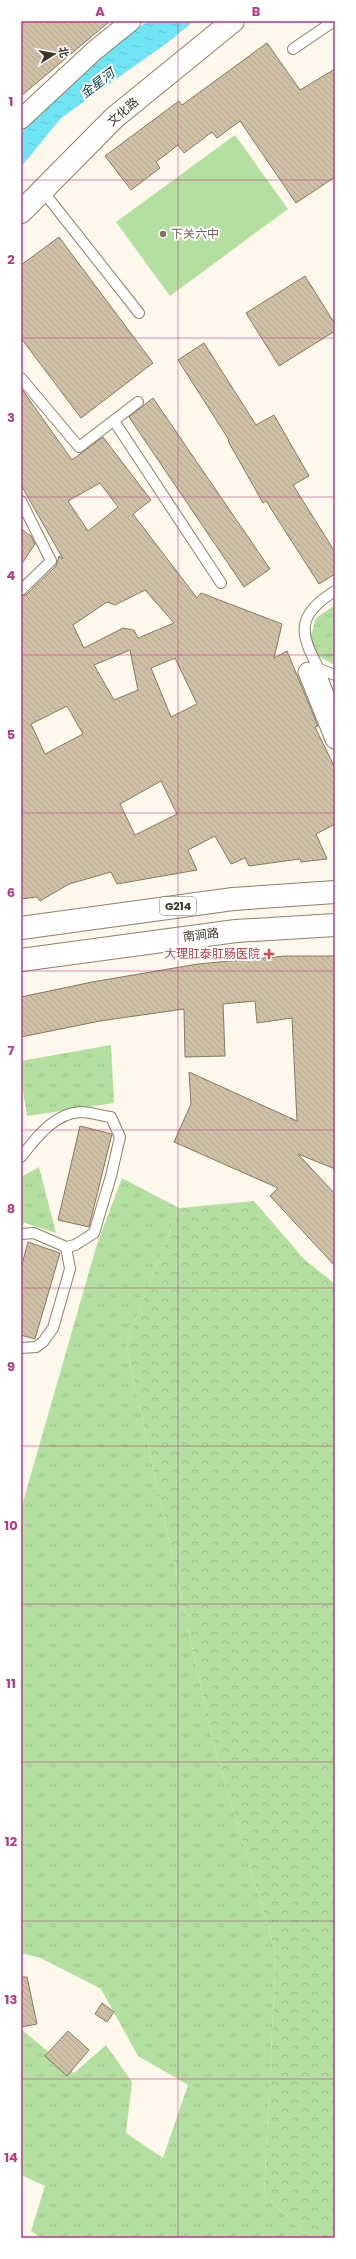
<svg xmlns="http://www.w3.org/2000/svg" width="356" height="2259" font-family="Poppins,'Noto Sans SC',sans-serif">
  <defs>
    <pattern id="grass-tufts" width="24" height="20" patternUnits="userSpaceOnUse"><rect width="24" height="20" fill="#b3e0a1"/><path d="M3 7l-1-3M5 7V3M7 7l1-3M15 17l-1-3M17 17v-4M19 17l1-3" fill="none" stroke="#9bc18b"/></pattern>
    <pattern id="forest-crowns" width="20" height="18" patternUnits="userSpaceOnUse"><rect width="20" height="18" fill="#b3e0a1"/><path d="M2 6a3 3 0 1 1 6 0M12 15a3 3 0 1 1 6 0" fill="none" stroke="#9bc18b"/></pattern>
    <pattern id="water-ripples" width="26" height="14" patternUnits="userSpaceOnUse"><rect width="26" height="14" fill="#6fe4f4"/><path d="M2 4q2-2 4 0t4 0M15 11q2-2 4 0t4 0" fill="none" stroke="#61c4d1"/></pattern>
    <pattern id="building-back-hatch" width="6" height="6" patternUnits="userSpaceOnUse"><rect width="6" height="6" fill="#d0c1a6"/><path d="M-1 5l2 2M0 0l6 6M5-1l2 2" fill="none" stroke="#b3a68f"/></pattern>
  </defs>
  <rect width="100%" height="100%" fill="#fdf7ec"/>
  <path fill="url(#grass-tufts)" d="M 335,605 L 335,665 L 316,655 L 309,642 L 316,618 Z
    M 111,1045 L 114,1103 L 27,1116 L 21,1078 L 21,1061 Z
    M 39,1167 L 56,1233 L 25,1223 L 21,1224 L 21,1177 Z
    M 122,1178 L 179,1208 L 126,1344 L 213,1742 L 276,1954 L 264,2194 L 302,2232 L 317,2238 L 41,2238 L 31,2231 L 45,2186 L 21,2175 L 21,2029 L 74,2073 L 106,2045 L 132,2082 L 126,2133 L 163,2158 L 188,2085 L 138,2056 L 101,1989 L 41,1958 L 21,1953 L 21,1509 L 97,1244 Z"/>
  <path fill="url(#forest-crowns)" d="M 254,1201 L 304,1259 L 335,1284 L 335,2238 L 317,2238 L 302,2232 L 264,2194 L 276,1954 L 213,1742 L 126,1344 L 179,1208 Z"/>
  <path fill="#b3e0a1" d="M 235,135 L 288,209 L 170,296 L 116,222 Z"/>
  <path fill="url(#water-ripples)" d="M 148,21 L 194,21 L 167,43 L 61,118 L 21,167 L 21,132 L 94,58 Z"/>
  <path fill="url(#building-back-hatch)" stroke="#87795f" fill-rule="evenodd" d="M 21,21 L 110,21 L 21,96 Z
    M 267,43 L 300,90 L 335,69 L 335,177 L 296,203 L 240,121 L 217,138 L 212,132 L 184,153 L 178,145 L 156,162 L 160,168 L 131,190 L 105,156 L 179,101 L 182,105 Z
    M 59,237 L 153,363 L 81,418 L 21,338 L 21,265 Z
    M 305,276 L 335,324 L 335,331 L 279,366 L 246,313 Z
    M 204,343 L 256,425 L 274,415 L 309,476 L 293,485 L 335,552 L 335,574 L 319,584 L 266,501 L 263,503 L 228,441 L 229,440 L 178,360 Z
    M 21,388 L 72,460 L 103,437 L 151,500 L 133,514 L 197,598 L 201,593 L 282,624 L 274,658 L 287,651 L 318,726 L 315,727 L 335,768 L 335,824 L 316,834 L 327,859 L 301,862 L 300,859 L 249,866 L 245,858 L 231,864 L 215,836 L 188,850 L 197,870 L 117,884 L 111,872 L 69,884 L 40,901 L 37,897 L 21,899 L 21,596 L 26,595 L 56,566 L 59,556 L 63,559 L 21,485 ZM 100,483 L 118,507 L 88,531 L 68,501 ZM 145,590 L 174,623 L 138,638 L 134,630 L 123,628 L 84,648 L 73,625 L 107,602 L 115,605 ZM 130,650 L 138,690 L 114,700 L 94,665 ZM 175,658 L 197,704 L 171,717 L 151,668 ZM 67,706 L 83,734 L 45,754 L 31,724 ZM 161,781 L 177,814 L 135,835 L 120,804 Z
    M 153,398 L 270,569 L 244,587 L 129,417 Z
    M 21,529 L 31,536 L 35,544 L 21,565 Z
    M 285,956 L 335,956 L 335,1169 L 298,1154 L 335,1194 L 335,1266 L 270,1196 L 278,1188 L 174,1142 L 191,1104 L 189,1072 L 297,1121 L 292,1018 L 257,1023 L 255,1001 L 223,1004 L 225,1056 L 185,1057 L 184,1009 L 100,1021 L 21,1037 L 21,997 L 92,982 L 198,964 Z
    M 80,1126 L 112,1134 L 89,1227 L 58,1220 Z
    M 28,1242 L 60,1253 L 35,1339 L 21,1335 L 21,1268 Z
    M 21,1977 L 27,1977 L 37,2024 L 21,2027 Z
    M 102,2003 L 114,2012 L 107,2022 L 95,2014 Z
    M 68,2031 L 89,2050 L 67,2076 L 45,2056 Z"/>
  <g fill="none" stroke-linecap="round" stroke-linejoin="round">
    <g stroke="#8e8066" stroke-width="12">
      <path id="lane" d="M 293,49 L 334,21
        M 42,190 L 139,313
        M 21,378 L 79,447 L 138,402
        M 114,421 L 221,583
        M 21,501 L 51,561 L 21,590
        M 335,591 C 296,615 299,633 319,669 L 335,675
        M 319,669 L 335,711
        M 21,1157 C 36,1138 54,1113 81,1112 C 91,1112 102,1116 111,1117 L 120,1137 L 111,1176 L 94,1233 L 75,1245 L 66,1247
        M 21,1234 L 34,1233 L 66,1247 L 70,1269 L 53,1328 L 43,1342 L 36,1347 L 21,1348"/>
    </g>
    <g stroke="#8e8066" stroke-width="21">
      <path id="street" d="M 21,119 L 94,51 L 131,21
        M 308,672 L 335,739"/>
    </g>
    <g stroke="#8e8066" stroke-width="24">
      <path id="secondary" d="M 21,212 L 114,118 L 233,21"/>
    </g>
    <g stroke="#8e8066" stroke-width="24">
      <path id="highway" d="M 21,928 L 233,899 L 335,892
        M 21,960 L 236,931 L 335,925"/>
    </g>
    <use href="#lane" stroke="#fff" stroke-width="10"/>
    <use href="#street" stroke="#fff" stroke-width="19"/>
    <use href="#secondary" stroke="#fff" stroke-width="22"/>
    <use href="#highway" stroke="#fff" stroke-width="22"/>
  </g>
  <path fill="none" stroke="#b93986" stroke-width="1" stroke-opacity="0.55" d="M 178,21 L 178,2238M 21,180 L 335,180M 21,338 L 335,338M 21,497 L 335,497M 21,655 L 335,655M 21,813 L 335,813M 21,971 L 335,971M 21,1130 L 335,1130M 21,1288 L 335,1288M 21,1446 L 335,1446M 21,1604 L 335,1604M 21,1762 L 335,1762M 21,1921 L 335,1921M 21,2079 L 335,2079"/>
  <circle fill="#8d6e63" stroke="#fff" stroke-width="1.5" cx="163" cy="234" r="4"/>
  <path fill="#e0444e" stroke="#fff" stroke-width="1.5" d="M267 948h4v4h4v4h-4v4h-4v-4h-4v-4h4z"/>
  <g text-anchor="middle" stroke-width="4" stroke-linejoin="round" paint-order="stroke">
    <rect fill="#fff" stroke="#747068" stroke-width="1" x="160" y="897" width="36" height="18" rx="3"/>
    <g font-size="11" font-weight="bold" fill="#393328">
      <text x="178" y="910">G214</text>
    </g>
    <g font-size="12" fill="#393328" stroke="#fff">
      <text transform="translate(123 112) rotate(-41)" y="4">文化路</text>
      <text transform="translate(201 935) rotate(-7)" y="4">南涧路</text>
    </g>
    <g font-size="12" fill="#785e54" stroke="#fff" text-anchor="start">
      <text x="171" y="238">下关六中</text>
    </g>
    <g font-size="12" fill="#be3a42" stroke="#fff" text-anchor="end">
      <text x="260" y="958">大理肛泰肛肠医院</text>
    </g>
    <g font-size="13" font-style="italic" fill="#033d44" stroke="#fff">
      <text transform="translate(97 83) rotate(-37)" y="5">金星河</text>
    </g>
  </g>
  <rect width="356" height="2259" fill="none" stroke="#ffffff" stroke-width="44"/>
  <g transform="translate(54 54) rotate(79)" stroke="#ffffff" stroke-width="3" paint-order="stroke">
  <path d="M0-3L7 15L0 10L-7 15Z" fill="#393328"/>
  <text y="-6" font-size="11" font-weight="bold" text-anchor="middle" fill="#393328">北</text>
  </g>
  <rect x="22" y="22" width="312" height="2215" fill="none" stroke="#b93986" stroke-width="1.5"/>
  <g font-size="13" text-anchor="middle" font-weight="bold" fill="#b93986">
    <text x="100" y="16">A</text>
    <text x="256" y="16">B</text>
    <text x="11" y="106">1</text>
    <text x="11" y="264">2</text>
    <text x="11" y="422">3</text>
    <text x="11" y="580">4</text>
    <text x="11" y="739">5</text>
    <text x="11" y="897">6</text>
    <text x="11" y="1055">7</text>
    <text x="11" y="1213">8</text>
    <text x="11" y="1371">9</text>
    <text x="11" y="1530">10</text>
    <text x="11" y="1688">11</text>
    <text x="11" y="1846">12</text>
    <text x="11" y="2004">13</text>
    <text x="11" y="2162">14</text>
  </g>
</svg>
